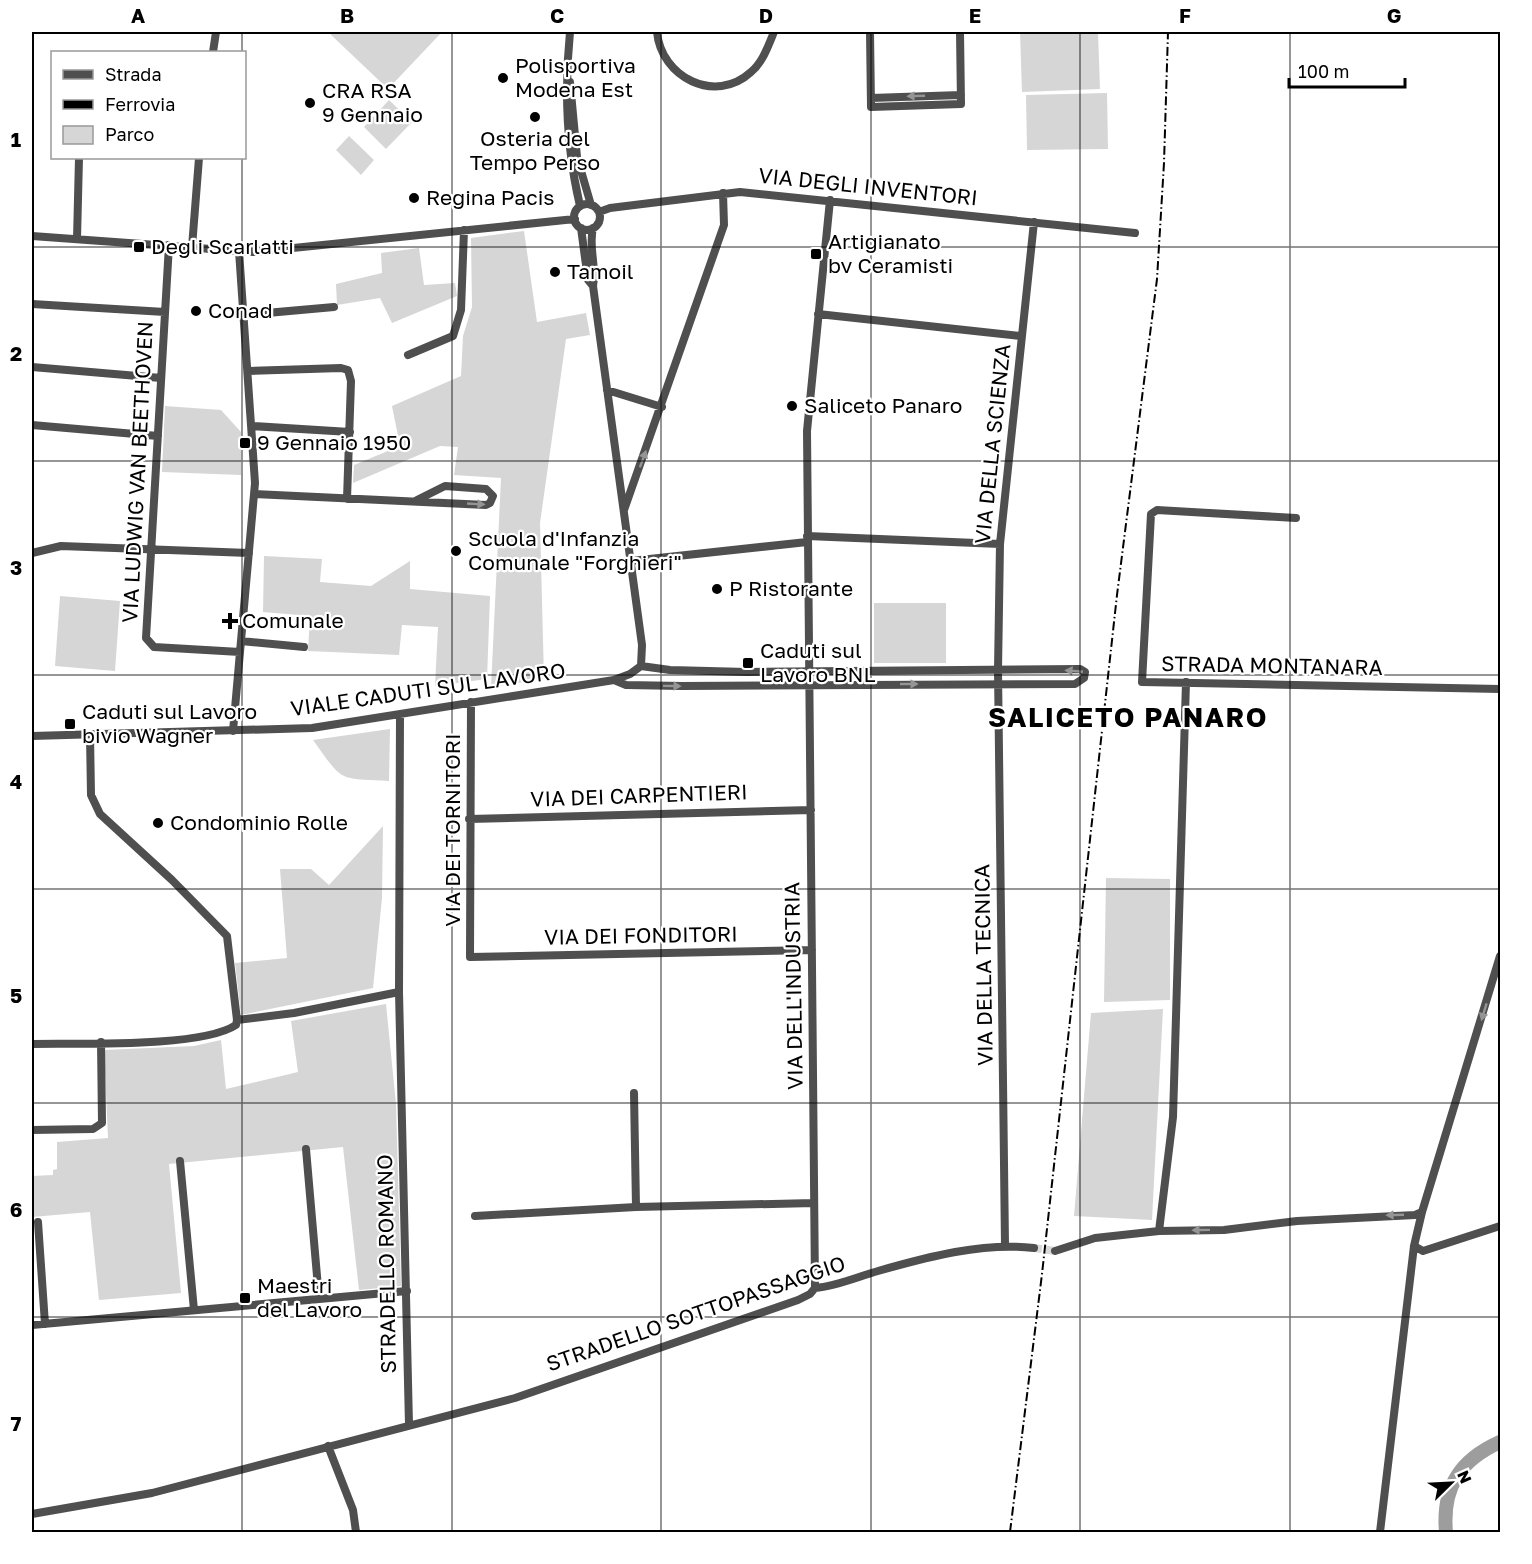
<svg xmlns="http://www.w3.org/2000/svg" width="1532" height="1564" font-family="'Golos Text',sans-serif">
  <rect width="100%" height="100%" fill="#fff"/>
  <path fill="#d6d6d6" d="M 328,32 L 442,32 L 388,89 Z
    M 1020,32 L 1098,32 L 1100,89 L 1022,92 Z
    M 1107,93 L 1108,149 L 1027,150 L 1026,95 Z
    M 389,100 L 412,122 L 386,149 L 364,127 Z
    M 349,136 L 374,160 L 361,175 L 336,150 Z
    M 524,231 L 537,322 L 586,313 L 590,335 L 566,339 L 540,523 L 544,679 L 491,687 L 501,478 L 454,475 L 458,447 L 440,446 L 353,483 L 354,465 L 400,446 L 392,406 L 461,376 L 463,336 L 472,307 L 471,238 Z
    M 419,248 L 424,285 L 455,283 L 457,296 L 392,323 L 380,298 L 337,305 L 336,284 L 382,273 L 381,253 Z
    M 165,406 L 221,410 L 241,432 L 241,475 L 162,472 Z
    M 264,556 L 322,559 L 320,582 L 371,586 L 410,561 L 410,589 L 490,596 L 487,679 L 435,686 L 438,627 L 402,625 L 399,655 L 308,651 L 310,616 L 263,612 Z
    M 60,596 L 120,601 L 115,671 L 55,666 Z
    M 874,603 L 946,603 L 946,663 L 874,663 Z
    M 390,729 L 389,781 C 337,778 344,783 313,740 Z
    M 383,826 L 382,898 L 373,988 L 241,1015 L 235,963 L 287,958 L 280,869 L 311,869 L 329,885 Z
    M 1106,878 L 1170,879 L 1170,1000 L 1104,1002 Z
    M 386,1004 L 396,1104 L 401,1286 L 359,1290 L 343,1147 L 169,1164 L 181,1293 L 99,1300 L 90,1212 L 32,1217 L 32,1176 L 53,1175 L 53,1170 L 57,1169 L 57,1142 L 108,1138 L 104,1050 L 194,1046 L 221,1040 L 226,1089 L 298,1072 L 291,1021 Z
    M 1163,1009 L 1152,1220 L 1074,1216 L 1091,1013 Z"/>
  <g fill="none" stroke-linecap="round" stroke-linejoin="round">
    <path stroke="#9d9d9d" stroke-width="14" d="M 1446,1532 C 1442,1487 1460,1460 1500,1442"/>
    <path stroke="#d9d9d9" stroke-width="8" stroke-dasharray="8 4" stroke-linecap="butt" d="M 1034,1248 L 1055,1251"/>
    <path stroke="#4f4f4f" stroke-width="8" d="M 570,32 C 564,92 566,147 580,206
      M 657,32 C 661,77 715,105 751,72 C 763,62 768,46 774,32
      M 870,32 L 871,107 L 961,104 L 960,32
      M 213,52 L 216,32
      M 570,82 L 577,157 L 591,205
      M 871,98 L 961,95
      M574 217a13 13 0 1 1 26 0a13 13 0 1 1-26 0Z
      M 599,212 L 610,208 L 740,192 L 1135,233
      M 581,228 L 588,280 L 593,286
      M 593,228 C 588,247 597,266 593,286 L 642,645 L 641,666
      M 32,236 L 253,252 L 575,219
      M 77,239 L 79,158
      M 169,245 L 146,638 L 154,647 L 240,652
      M 192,247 L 199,158
      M 32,304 L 165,312
      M 818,314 L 1021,336
      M 244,315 L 334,307
      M 408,355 L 453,336 L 461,310 L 464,230
      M 32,367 L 161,378
      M 248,371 L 341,368 L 348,370 L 351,381 L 347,499
      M 607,390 L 662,407
      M 32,425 L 158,436
      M 252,426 L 350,432
      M 254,494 L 486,505 L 490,503 L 493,496 L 486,489 L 445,486 L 417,500
      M 624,510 L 724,225 L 723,193
      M 1296,518 L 1157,510 L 1151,514 L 1142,682 L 1500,689
      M 807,536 L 1000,544
      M 32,553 L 61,546 L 249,553
      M 631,561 L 807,542
      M 241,641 L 304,647
      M 614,680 L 626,685 L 682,686 L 1075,684 L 1084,678 L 1085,672 L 1080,669 L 747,672 L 670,670 L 641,666
      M 471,702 L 470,957 L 812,950
      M 400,714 L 399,992 L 409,1425
      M 233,731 L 255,483 L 239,251
      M 90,735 L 91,795 L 100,814 L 172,880 L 227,936 L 237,1020
      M 32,736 L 312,728 L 614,680 L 630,674 L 641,666
      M 469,819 L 811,810
      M 32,1044 C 77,1043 201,1048 236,1025 L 237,1020 L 294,1013 L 399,992
      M 634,1093 L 636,1207
      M 32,1130 L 93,1129 L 102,1123 L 101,1042
      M 306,1149 L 319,1299
      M 180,1161 L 194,1310
      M 475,1216 L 636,1207 L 814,1203
      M 38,1222 L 45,1324
      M 1159,1231 L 1173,1117 L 1186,682
      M 1005,1245 L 998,670 L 1000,544 L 1034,222
      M 1414,1246 L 1423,1251 L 1500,1226
      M 1055,1251 L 1095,1238 L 1159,1231 L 1224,1230 L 1297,1221 L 1415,1215 L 1422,1212 L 1500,956
      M 815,1288 L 807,431 L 830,200
      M 32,1325 L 407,1291
      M 328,1446 L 353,1510 L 356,1532
      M 32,1514 L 152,1493 L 515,1398 L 798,1300 L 810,1294 L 815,1288 C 837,1286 857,1277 878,1271 C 927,1257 983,1242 1034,1248
      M 1380,1532 L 1414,1246 L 1422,1212"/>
    <path stroke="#000" stroke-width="2" stroke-dasharray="9 3 1.5 3" stroke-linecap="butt" d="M 1010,1532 L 1042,1274 L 1117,595 L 1157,279 L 1164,163 L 1168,32"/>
  </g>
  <defs><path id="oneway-solid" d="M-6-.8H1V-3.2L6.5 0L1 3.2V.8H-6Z" transform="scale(1.5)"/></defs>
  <g fill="#959595">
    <use href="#oneway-solid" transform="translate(916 96) rotate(178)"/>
    <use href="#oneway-solid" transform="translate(643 459) rotate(-70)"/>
    <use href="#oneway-solid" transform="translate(476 504) rotate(3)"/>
    <use href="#oneway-solid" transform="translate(1074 671) rotate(-175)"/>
    <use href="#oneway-solid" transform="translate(909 684)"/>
    <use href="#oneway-solid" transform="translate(672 686) rotate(1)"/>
    <use href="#oneway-solid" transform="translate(1484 1012) rotate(107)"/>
    <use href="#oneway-solid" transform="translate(1395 1215) rotate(178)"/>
    <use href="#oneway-solid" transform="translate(1201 1230) rotate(179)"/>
  </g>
  <path fill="none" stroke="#000" stroke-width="1.5" stroke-opacity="0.55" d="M 242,32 L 242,52M 452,32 L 452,1532M 661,32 L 661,1532M 871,32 L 871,1532M 1080,32 L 1080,1532M 1290,32 L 1290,1532M 242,158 L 242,1532M 32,247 L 1500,247M 32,461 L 1500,461M 32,675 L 1500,675M 32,889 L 1500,889M 32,1103 L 1500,1103M 32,1317 L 1500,1317"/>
  <g fill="#000" stroke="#fff" stroke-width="2">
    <circle cx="503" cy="78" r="6"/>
    <circle cx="310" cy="103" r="6"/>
    <circle cx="535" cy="117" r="6"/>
    <circle cx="414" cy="198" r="6"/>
    <rect x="133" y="241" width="12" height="12" rx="3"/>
    <rect x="810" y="248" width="12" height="12" rx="3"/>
    <circle cx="555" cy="272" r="6"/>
    <circle cx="196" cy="311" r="6"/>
    <circle cx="792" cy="406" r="6"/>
    <rect x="239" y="437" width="12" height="12" rx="3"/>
    <circle cx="456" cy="551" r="6"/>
    <circle cx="717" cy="589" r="6"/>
    <path d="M227 612h6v6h6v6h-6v6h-6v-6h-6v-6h6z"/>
    <rect x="742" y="657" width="12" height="12" rx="3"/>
    <rect x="64" y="718" width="12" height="12" rx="3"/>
    <circle cx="158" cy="823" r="6"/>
    <rect x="239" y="1292" width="12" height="12" rx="3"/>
  </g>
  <g text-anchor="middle" stroke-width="4.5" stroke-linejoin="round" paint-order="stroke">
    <g font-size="21" fill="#000" stroke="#fff" text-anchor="start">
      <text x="515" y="73">Polisportiva<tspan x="515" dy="24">Modena Est</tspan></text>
      <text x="322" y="98">CRA RSA<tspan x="322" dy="24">9 Gennaio</tspan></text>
      <text x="535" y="146" text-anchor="middle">Osteria del<tspan x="535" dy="24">Tempo Perso</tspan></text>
      <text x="426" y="205">Regina Pacis</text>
      <text x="828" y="249">Artigianato<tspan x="828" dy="24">bv Ceramisti</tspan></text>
      <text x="151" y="254">Degli Scarlatti</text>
      <text x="567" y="279">Tamoil</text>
      <text x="208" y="318">Conad</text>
      <text x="804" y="413">Saliceto Panaro</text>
      <text x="257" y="450">9 Gennaio 1950</text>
      <text x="468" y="546">Scuola d'Infanzia<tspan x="468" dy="24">Comunale "Forghieri"</tspan></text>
      <text x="729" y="596">P Ristorante</text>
      <text x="242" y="628">Comunale</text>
      <text x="760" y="658">Caduti sul<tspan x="760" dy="24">Lavoro BNL</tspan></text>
      <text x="82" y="719">Caduti sul Lavoro<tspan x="82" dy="24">bivio Wagner</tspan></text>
      <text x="170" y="830">Condominio Rolle</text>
      <text x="257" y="1293">Maestri<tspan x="257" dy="24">del Lavoro</tspan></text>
    </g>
    <g font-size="21" fill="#000" stroke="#fff">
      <text transform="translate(868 187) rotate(6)" y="7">VIA DEGLI INVENTORI</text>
      <text transform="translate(993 444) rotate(-84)" y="7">VIA DELLA SCIENZA</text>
      <text transform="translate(138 472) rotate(-87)" y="7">VIA LUDWIG VAN BEETHOVEN</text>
      <text transform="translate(1272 666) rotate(1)" y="7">STRADA MONTANARA</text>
      <text transform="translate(428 690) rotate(-8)" y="7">VIALE CADUTI SUL LAVORO</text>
      <text transform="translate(639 796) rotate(-2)" y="7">VIA DEI CARPENTIERI</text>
      <text transform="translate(453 830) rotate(-90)" y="7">VIA DEI TORNITORI</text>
      <text transform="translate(641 936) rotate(-1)" y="7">VIA DEI FONDITORI</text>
      <text transform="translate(984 965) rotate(-91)" y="7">VIA DELLA TECNICA</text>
      <text transform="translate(794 986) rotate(-91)" y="7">VIA DELL'INDUSTRIA</text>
      <text transform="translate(387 1264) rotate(-91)" y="7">STRADELLO ROMANO</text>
      <text transform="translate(696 1314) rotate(-19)" y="7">STRADELLO SOTTOPASSAGGIO</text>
    </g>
    <g font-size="27" font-weight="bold" letter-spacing="1.5" fill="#000" stroke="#fff">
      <text x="1128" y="727">SALICETO PANARO</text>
    </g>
  </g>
  <rect width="1532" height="1564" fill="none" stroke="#ffffff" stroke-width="66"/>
  <rect x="51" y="51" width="195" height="108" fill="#ffffff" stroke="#999999" stroke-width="1.5"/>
  <rect x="63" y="70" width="30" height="9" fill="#4f4f4f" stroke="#999999" stroke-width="1.5"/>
  <text x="105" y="81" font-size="18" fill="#000000">Strada</text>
  <rect x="63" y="100" width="30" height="9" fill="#000000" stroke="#999999" stroke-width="1.5"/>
  <text x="105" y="111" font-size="18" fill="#000000">Ferrovia</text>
  <rect x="63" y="126" width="30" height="18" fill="#d6d6d6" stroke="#999999" stroke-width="1.5"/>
  <text x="105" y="141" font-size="18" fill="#000000">Parco</text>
  <g transform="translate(1451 1483) rotate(66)" stroke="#ffffff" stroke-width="4.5" paint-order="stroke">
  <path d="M0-4.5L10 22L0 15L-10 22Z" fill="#000000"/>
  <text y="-9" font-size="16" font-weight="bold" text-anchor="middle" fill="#000000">N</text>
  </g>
  <path d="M1289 78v9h116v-9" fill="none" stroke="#000000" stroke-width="3"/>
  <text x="1298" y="78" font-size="18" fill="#000000" stroke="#ffffff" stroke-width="4.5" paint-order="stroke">100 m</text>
  <rect x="33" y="33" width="1466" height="1498" fill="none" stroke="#000" stroke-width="2"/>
  <g font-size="20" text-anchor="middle" font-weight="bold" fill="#000">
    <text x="138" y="23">A</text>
    <text x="347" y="23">B</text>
    <text x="557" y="23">C</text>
    <text x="766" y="23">D</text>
    <text x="975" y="23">E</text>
    <text x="1185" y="23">F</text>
    <text x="1394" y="23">G</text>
    <text x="16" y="147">1</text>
    <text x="16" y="361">2</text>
    <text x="16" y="575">3</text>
    <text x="16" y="789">4</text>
    <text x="16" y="1003">5</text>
    <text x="16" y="1217">6</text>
    <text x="16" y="1431">7</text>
  </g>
</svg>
